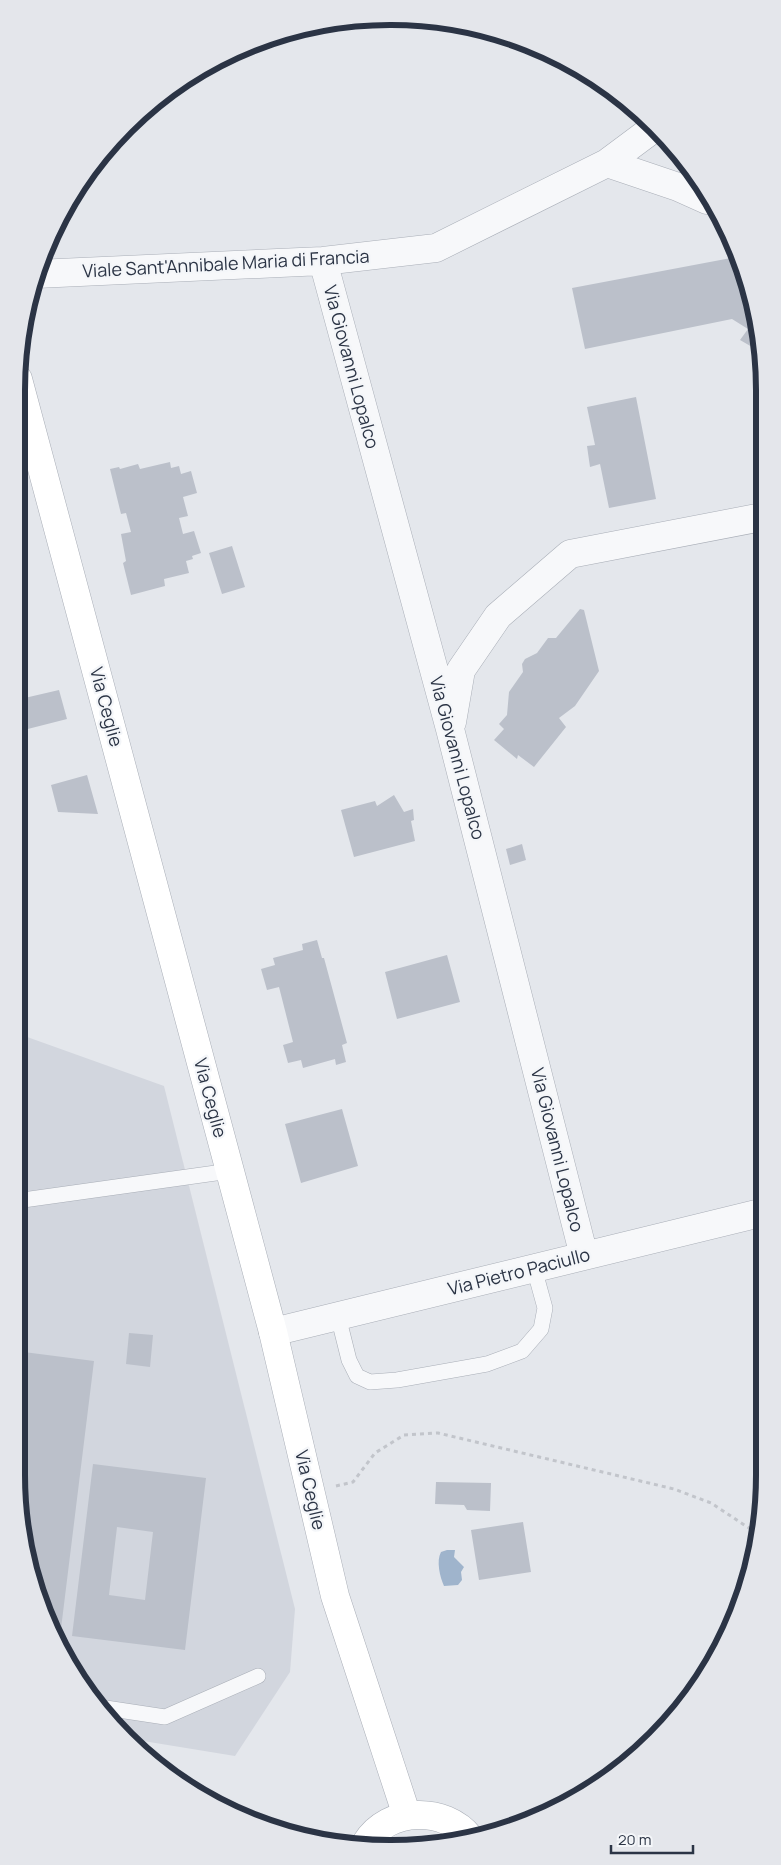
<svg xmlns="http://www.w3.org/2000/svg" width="781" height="1865" font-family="Manrope,sans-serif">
  <rect width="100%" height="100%" fill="#e4e7ec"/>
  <path fill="#d2d6de" d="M 16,1033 L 164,1086 L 295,1609 L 290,1672 L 235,1756 L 131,1739 L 109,1721 L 66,1661 L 36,1595 L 16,1474 Z"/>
  <path fill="#9fb4cc" d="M 447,1550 L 455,1550 L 454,1557 L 464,1567 L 461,1572 L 462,1580 L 458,1585 L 444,1586 C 440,1577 436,1561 441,1552 Z"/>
  <path fill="#bbc0ca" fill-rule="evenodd" d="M 731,258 L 741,264 L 762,341 L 762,382 L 755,355 L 759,354 L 759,351 L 740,340 L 748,329 L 732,319 L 585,349 L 572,288 Z
    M 636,397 L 656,499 L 609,508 L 600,464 L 590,467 L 587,446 L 595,445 L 587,407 Z
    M 170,462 L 171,468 L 179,466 L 181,474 L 191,471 L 197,493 L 183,497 L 188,516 L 179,518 L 183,534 L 194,531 L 201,553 L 192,556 L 193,559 L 186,561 L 189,573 L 164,579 L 165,586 L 131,595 L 123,563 L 126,561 L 121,534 L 131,532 L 126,513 L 121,514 L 110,469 L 119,467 L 120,469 L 138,464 L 140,469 Z
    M 232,546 L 245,587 L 222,594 L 209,553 Z
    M 580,609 L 584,610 L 599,671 L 575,706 L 559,718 L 566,727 L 534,767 L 518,755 L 517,759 L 494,740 L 504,729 L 499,724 L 507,715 L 509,692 L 523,672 L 522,664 L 525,659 L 537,653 L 548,638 L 556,638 Z
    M 59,690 L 67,719 L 16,732 L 16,700 Z
    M 87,775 L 98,814 L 58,812 L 51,785 Z
    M 394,795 L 404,812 L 413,809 L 414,820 L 411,821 L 415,841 L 354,857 L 341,810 L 375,801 L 377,806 Z
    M 522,844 L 526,860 L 510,865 L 506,849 Z
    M 317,940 L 322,958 L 324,958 L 347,1043 L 342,1045 L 346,1062 L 336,1065 L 335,1059 L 303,1068 L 301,1060 L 288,1063 L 283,1045 L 293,1042 L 279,987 L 267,990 L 261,969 L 275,965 L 273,958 L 303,950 L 302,944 Z
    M 447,955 L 460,1002 L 397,1019 L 385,972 Z
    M 342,1109 L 358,1166 L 301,1183 L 285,1124 Z
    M 129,1333 L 153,1335 L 150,1367 L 126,1364 Z
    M 16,1351 L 94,1361 L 59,1645 L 36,1595 L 16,1474 Z
    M 93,1464 L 206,1478 L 185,1650 L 72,1636 ZM 117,1527 L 153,1532 L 145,1600 L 109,1595 Z
    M 436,1482 L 491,1483 L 490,1511 L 467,1510 L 464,1505 L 435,1504 Z
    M 523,1522 L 531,1572 L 479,1580 L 471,1530 Z"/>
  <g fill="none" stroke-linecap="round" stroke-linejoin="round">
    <g stroke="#a9aeb7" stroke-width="16">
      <path id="lane" d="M 16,1201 L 230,1171
        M 338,1316 L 349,1360 L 357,1376 L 370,1382 L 397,1380 L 487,1364 L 522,1351 L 541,1329 L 545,1308 L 534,1268
        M 99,1707 L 165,1717 L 258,1676"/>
    </g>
    <g stroke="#a9aeb7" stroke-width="29">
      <path id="street" d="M 607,163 L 678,187 L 707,200
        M 323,261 L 450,729 L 584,1256
        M 36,274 L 323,261 L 436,248 L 607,163 L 654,128
        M 452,722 L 461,670 L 498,616 L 570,554 L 762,517
        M 273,1332 L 764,1212"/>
    </g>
    <g stroke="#a9aeb7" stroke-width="29">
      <path id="secondary" d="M 18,379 L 273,1332 L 335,1596 L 407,1816
        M 366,1843 C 388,1807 445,1806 470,1838"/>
    </g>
    <path stroke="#c2c5cb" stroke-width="3" stroke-dasharray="4 4" stroke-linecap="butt" d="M 336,1486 L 353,1482 L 375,1453 L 404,1435 L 438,1433 L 674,1489 L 711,1503 L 755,1532"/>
    <use href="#lane" stroke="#f7f8fa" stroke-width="15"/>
    <use href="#street" stroke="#f7f8fa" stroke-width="28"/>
    <use href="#secondary" stroke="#fff" stroke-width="28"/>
  </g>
  <g text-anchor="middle" stroke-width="4.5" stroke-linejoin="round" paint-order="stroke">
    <g font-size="18" fill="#2b3445" stroke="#f4f6f9">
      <text transform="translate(226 264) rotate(-3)" y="6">Viale Sant'Annibale Maria di Francia</text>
      <text transform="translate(351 367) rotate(75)" y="6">Via Giovanni Lopalco</text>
      <text transform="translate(106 707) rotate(75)" y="6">Via Ceglie</text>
      <text transform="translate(457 758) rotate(75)" y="6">Via Giovanni Lopalco</text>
      <text transform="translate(210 1098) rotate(75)" y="6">Via Ceglie</text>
      <text transform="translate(557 1150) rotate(76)" y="6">Via Giovanni Lopalco</text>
      <text transform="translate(519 1272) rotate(-14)" y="6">Via Pietro Paciullo</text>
      <text transform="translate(310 1490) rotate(77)" y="6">Via Ceglie</text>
    </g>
  </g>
  <path d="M0 0H781V1865H0ZM390 25H391A365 365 0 0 1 756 390V1475A365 365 0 0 1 391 1840H390A365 365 0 0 1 25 1475V390A365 365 0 0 1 390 25Z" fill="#e4e6eb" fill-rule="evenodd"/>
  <path fill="none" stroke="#2b3445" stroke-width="6" d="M390 25H391A365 365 0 0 1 756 390V1475A365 365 0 0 1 391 1840H390A365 365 0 0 1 25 1475V390A365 365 0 0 1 390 25Z"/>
  <path d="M611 1845v8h82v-8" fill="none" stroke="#2b3445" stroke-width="2.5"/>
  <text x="618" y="1845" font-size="15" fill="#2b3445" stroke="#f4f6f9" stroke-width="4" paint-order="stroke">20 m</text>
</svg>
